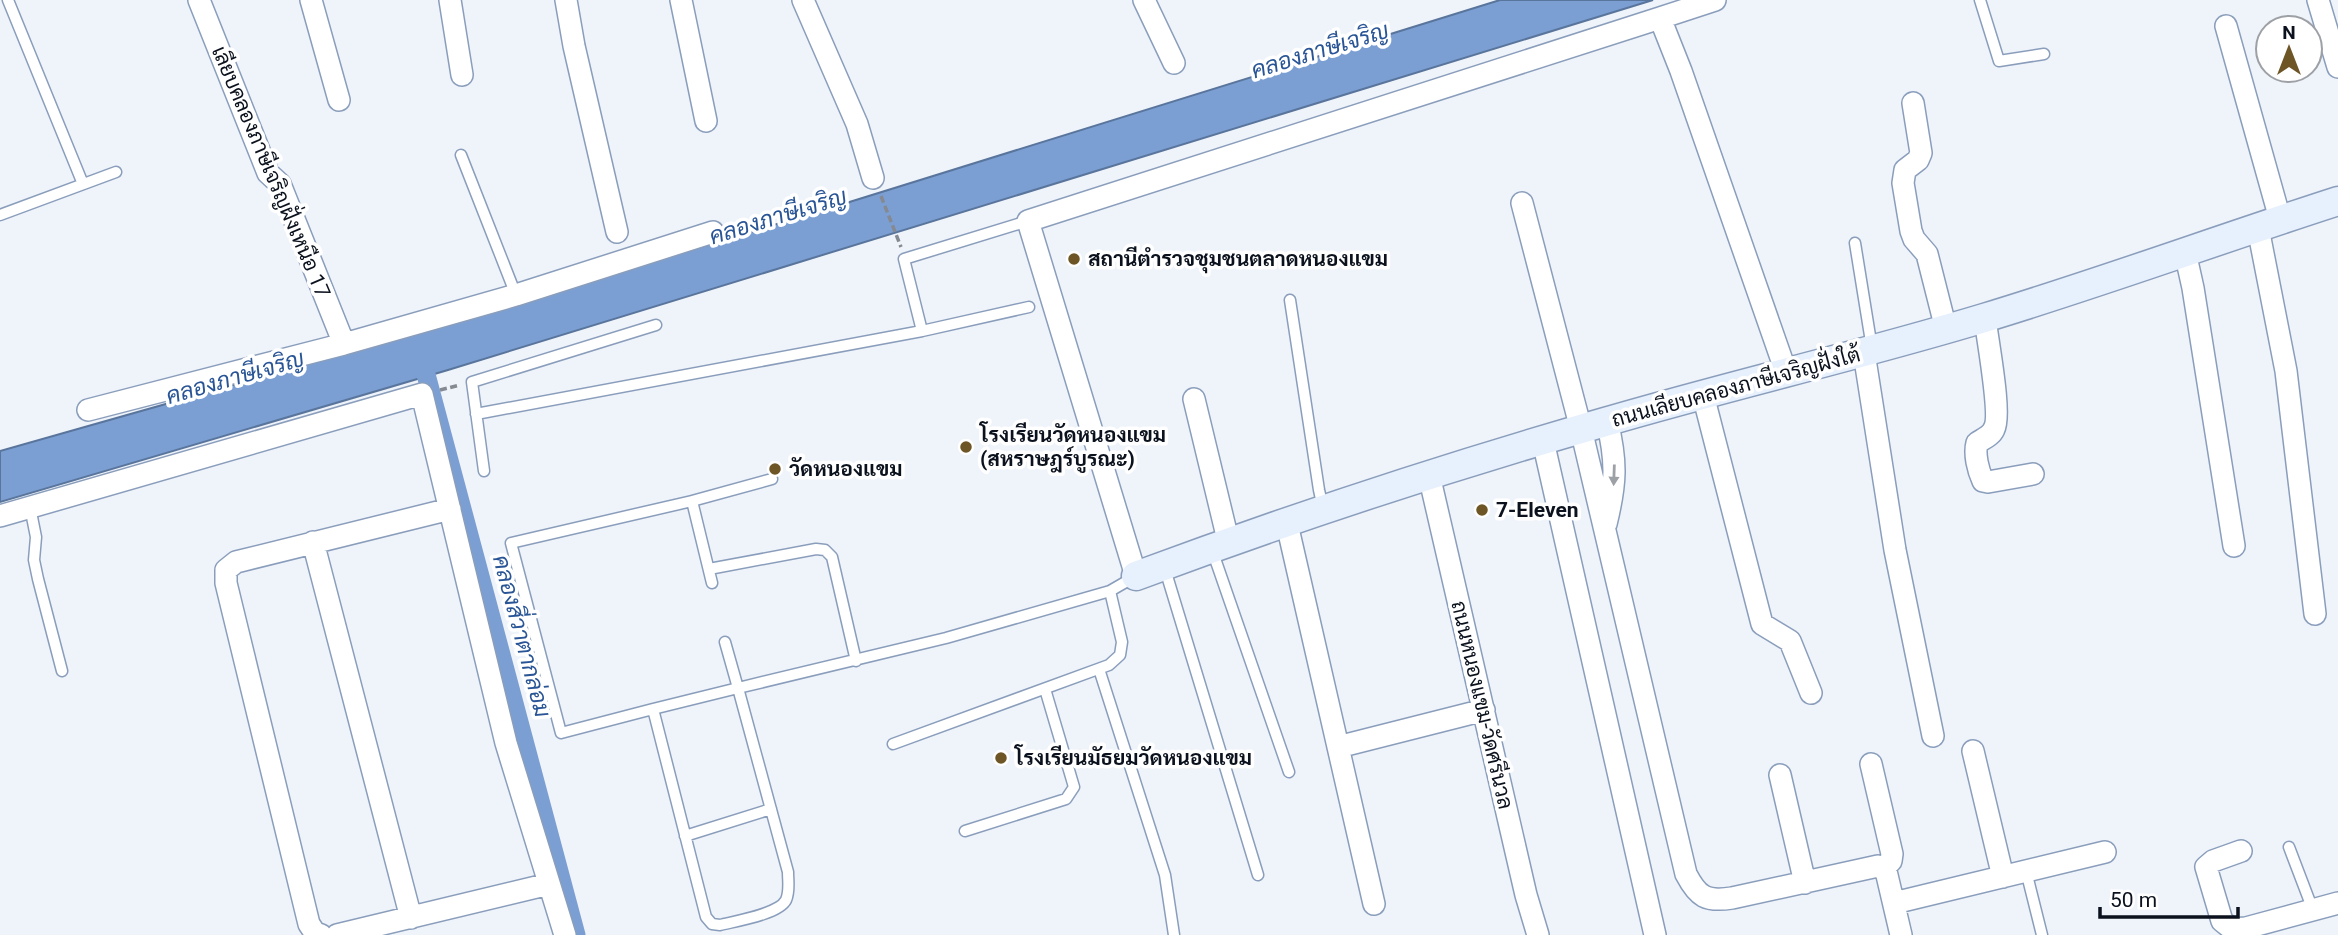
<svg xmlns="http://www.w3.org/2000/svg" width="2338" height="935" font-family="Roboto,Sarabun,sans-serif">
  <rect width="100%" height="100%" fill="#eff3fa"/>
  <path fill="#7b9fd3" stroke="#59759c" stroke-width="2" d="M 1500,0 L 1653,0 L 448,370 L 0,502 L 0,451 L 437,327 L 843,204 Z"/>
  <g fill="none" stroke-linecap="round" stroke-linejoin="round">
    <path stroke="#7b9fd3" stroke-width="19" d="M 420,352 L 576,935"/>
    <g stroke="#8a9ebc" stroke-width="13">
      <path id="lane" d="M 8,0 L 83,184
        M 1980,0 L 1999,61 L 2044,54
        M 461,155 L 516,295
        M 0,215 L 116,172
        M 1855,243 L 1872,348
        M 1290,300 L 1319,490 L 1323,508
        M 922,331 L 1029,307
        M 476,414 L 922,331 L 904,259 L 1028,221
        M 484,471 L 472,382 L 656,325
        M 692,501 L 772,479
        M 30,507 L 36,537 L 34,560 L 38,579 L 62,671
        M 1212,550 L 1289,772
        M 1164,566 L 1258,875
        M 709,569 L 816,549 L 825,550 L 832,557 L 856,661
        M 725,642 L 738,688 L 946,638 L 1110,591 L 1136,576
        M 1099,669 L 1165,875 L 1174,935
        M 738,688 L 788,872 C 788,881 790,891 786,900 C 779,914 736,921 720,925 L 712,924 L 706,917 L 653,709 Z
        M 653,709 L 561,733 L 511,543 L 692,501 L 712,583
        M 893,744 L 1109,665 L 1120,655 L 1122,642 L 1110,591
        M 965,831 L 1066,799 L 1074,787 L 1045,689
        M 685,836 L 771,809
        M 2289,847 L 2313,910
        M 2026,871 L 2042,935"/>
    </g>
    <g stroke="#8a9ebc" stroke-width="24">
      <path id="street" d="M 199,0 L 268,173 L 280,184 L 344,344
        M 311,0 L 339,100
        M 450,0 L 462,75
        M 566,0 L 574,46 L 617,232
        M 681,0 L 706,121
        M 803,0 L 857,124 L 873,178
        M 1144,0 L 1174,63
        M 2318,0 L 2338,67
        M 1660,18 L 1715,0
        M 2226,26 L 2280,219
        M 1913,103 L 1921,153 L 1918,160 L 1905,170 L 1903,183 L 1911,231 L 1914,239 L 1927,254 L 1946,329
        M 1522,203 L 1581,429 L 1686,874 C 1698,897 1706,902 1732,898 L 1878,866 L 1886,871 L 1901,935
        M 2258,228 L 2286,371 L 2315,614
        M 2185,252 L 2193,288 L 2234,546
        M 1985,318 C 1987,338 2002,415 1994,429 C 1991,436 1983,439 1977,443 C 1974,454 1978,470 1983,481 L 1988,482 L 2033,474
        M 1864,353 L 1895,550 L 1933,736
        M 1703,395 L 1762,624 L 1790,641 L 1811,693
        M 1194,399 L 1229,544
        M 88,410 L 344,344 L 516,295 L 713,232
        M 1543,441 L 1655,935
        M 1429,475 L 1526,895 L 1538,935
        M 0,516 L 422,394 L 506,743 L 565,935
        M 1287,524 L 1374,904
        M 1606,524 C 1616,483 1617,462 1607,421
        M 313,542 L 411,918
        M 1136,576 L 1028,221 L 1660,18 L 1681,71 L 1786,372
        M 1338,747 L 1484,710
        M 1973,751 L 2003,877
        M 1871,764 L 1892,854 L 1891,861 L 1883,868
        M 1780,775 L 1805,883
        M 2241,851 L 2213,861 L 2206,867 L 2222,921 L 2232,929 L 2246,928 L 2338,903
        M 1894,903 L 2105,852
        M 321,935 L 315,933 L 309,924 L 226,583 L 226,570 L 236,562 L 450,509
        M 337,935 L 549,884"/>
    </g>
    <g stroke="#8a9ebc" stroke-width="31">
      <path id="secondary" d="M 1136,576 C 1290,519 1447,467 1605,422 C 1731,385 1858,356 1984,318 C 2103,282 2220,239 2338,201"/>
    </g>
    <path stroke="#848992" stroke-width="3.5" stroke-dasharray="7 3.5" stroke-linecap="butt" d="M 881,196 L 901,247
      M 440,390 L 460,385"/>
    <use href="#lane" stroke="#fff" stroke-width="10"/>
    <use href="#street" stroke="#fff" stroke-width="21"/>
    <use href="#secondary" stroke="#e7f0fd" stroke-width="28"/>
  </g>
  <defs><path id="oneway-solid" d="M-6-.8H1V-3.2L6.5 0L1 3.2V.8H-6Z" transform="scale(1.75)"/></defs>
  <use fill="#9da0a5" href="#oneway-solid" transform="translate(1614 475) rotate(92)"/>
  <g fill="#6d5525" stroke="#fff" stroke-width="2.5">
    <circle cx="1074" cy="259" r="7"/>
    <circle cx="966" cy="447" r="7"/>
    <circle cx="775" cy="469" r="7"/>
    <circle cx="1482" cy="510" r="7"/>
    <circle cx="1001" cy="758" r="7"/>
  </g>
  <g text-anchor="middle" stroke-width="7" stroke-linejoin="round" paint-order="stroke">
    <g font-size="21" fill="#0b121d" stroke="#fff">
      <text transform="translate(271 172) rotate(67)" y="7">เลียบคลองภาษีเจริญฝั่งเหนือ 17</text>
      <text transform="translate(1736 387) rotate(-15)" y="7">ถนนเลียบคลองภาษีเจริญฝั่งใต้</text>
      <text transform="translate(1482 705) rotate(77)" y="7">ถนนหนองแขม-วัดศรีนวล</text>
    </g>
    <g font-size="21" font-weight="bold" fill="#0b121d" stroke="#fff" text-anchor="start">
      <text x="1088" y="266">สถานีตำรวจชุมชนตลาดหนองแขม</text>
      <text x="980" y="442">โรงเรียนวัดหนองแขม<tspan x="980" dy="24">(สหราษฎร์บูรณะ)</tspan></text>
      <text x="789" y="476">วัดหนองแขม</text>
      <text x="1496" y="517">7-Eleven</text>
      <text x="1015" y="765">โรงเรียนมัธยมวัดหนองแขม</text>
    </g>
    <g font-size="23" font-style="italic" fill="#295596" stroke="#fff">
      <text transform="translate(1320 50) rotate(-17)" y="8">คลองภาษีเจริญ</text>
      <text transform="translate(778 216) rotate(-17)" y="8">คลองภาษีเจริญ</text>
      <text transform="translate(235 377) rotate(-16)" y="8">คลองภาษีเจริญ</text>
      <text transform="translate(522 636) rotate(75)" y="8">คลองสี่วาตากล่อม</text>
    </g>
  </g>
  <g transform="translate(2289 49)"><circle r="33" fill="#ffffff" stroke="#9da0a5" stroke-width="2"/>
  <path d="M0-5L12 26L0 18L-12 26Z" fill="#6d5525"/>
  <text y="-10" font-size="19" font-weight="bold" text-anchor="middle" fill="#0b121d">N</text>
  </g>
  <path d="M2100 907v10h138v-10" fill="none" stroke="#0b121d" stroke-width="3.5"/>
  <text x="2110" y="907" font-size="21" fill="#0b121d" stroke="#ffffff" stroke-width="5" paint-order="stroke">50 m</text>
</svg>
